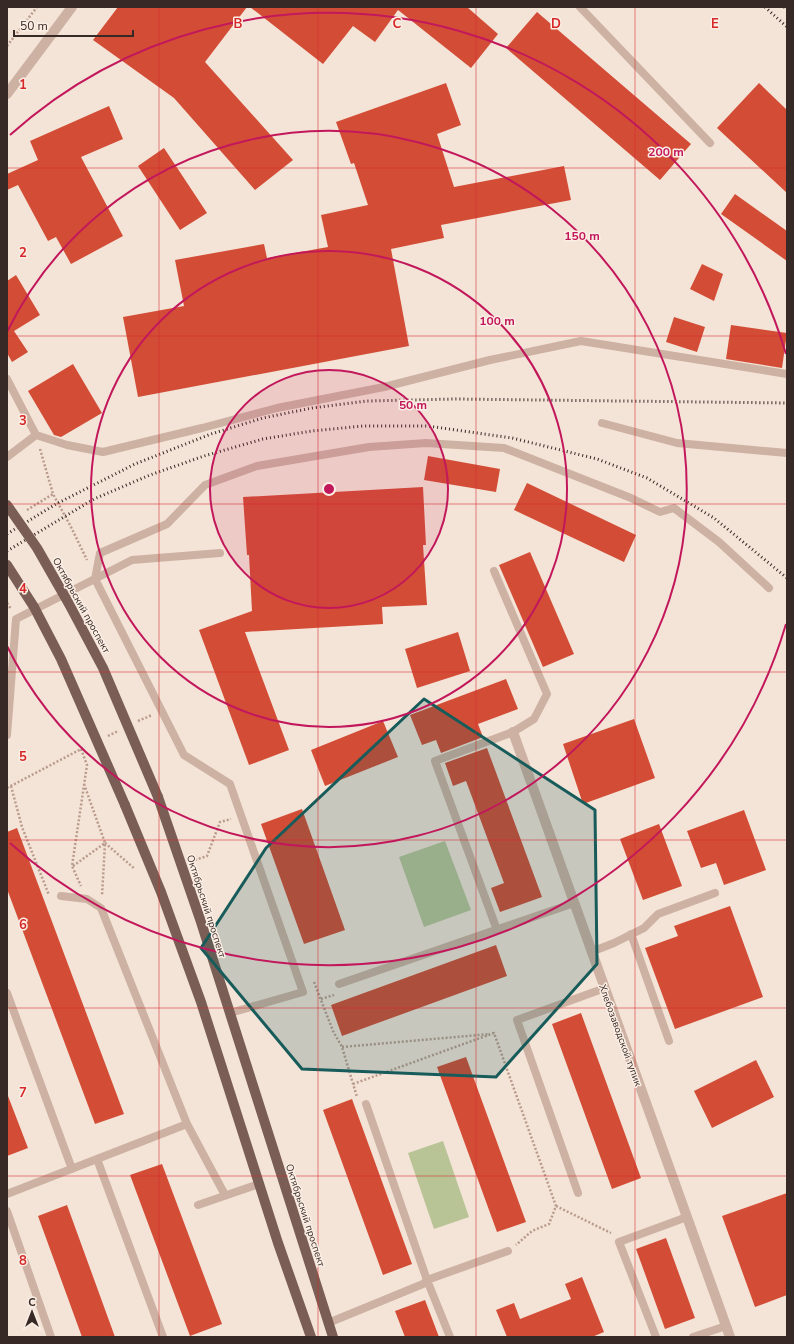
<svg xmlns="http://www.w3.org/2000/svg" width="794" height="1344" font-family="'Nunito Sans',sans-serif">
  <rect width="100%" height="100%" fill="#f4e3d7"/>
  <path fill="#b9c496" d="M 445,841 L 471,910 L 424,927 L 399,857 Z
    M 443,1141 L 469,1217 L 434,1229 L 408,1153 Z"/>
  <path fill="#d34d36" d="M 118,7 L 247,7 L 205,62 L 293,160 L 255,190 L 174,98 L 93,40 Z
    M 250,7 L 467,7 L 498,34 L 471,68 L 398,10 L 375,42 L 353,26 L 323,64 Z
    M 537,12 L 691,144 L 660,180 L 506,48 Z
    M 446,83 L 461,125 L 437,134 L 454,187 L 564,166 L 571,200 L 441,225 L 444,238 L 391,249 L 409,346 L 138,397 L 123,317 L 184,306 L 175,260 L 264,244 L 267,258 L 328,247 L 321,215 L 368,205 L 354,163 L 351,164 L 336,122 Z
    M 759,83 L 787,110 L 787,193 L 717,128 Z
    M 109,106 L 123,139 L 81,157 L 123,236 L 71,264 L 56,237 L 48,241 L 18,185 L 7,190 L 7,174 L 38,160 L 30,141 Z
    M 164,148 L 207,213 L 180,230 L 138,166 Z
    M 735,194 L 787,231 L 787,261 L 721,214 Z
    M 702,264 L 723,274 L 714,301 L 690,289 Z
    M 16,275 L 40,315 L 14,331 L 28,352 L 12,362 L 7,353 L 7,281 Z
    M 674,317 L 705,327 L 697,352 L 666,342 Z
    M 731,325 L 787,333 L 782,368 L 726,359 Z
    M 73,364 L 102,413 L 61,437 L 54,435 L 28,391 Z
    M 428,456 L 500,469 L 496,492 L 424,480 Z
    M 527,483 L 636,535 L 624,562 L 514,510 Z
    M 423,487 L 426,545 L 423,545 L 427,605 L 382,607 L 383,624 L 245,632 L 289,750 L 249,765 L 199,630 L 252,611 L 249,555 L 247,555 L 243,497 Z
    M 530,552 L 574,654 L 543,667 L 499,565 Z
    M 458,632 L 470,671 L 417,688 L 405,649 Z
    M 506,679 L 518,709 L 478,724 L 483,737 L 441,753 L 436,740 L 422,745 L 410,715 Z
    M 634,719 L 655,778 L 583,804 L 563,744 Z
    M 383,721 L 398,757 L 325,786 L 311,750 Z
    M 487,748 L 542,897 L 500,912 L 491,888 L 504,883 L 466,781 L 453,786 L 445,763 Z
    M 302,809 L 345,930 L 304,944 L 261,824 Z
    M 744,810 L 766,870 L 724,885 L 716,863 L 701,868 L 687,831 Z
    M 659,824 L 682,886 L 643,900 L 620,839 Z
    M 17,828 L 124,1114 L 95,1124 L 7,889 L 7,832 Z
    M 730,906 L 763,997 L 675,1029 L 645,948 L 678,936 L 674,926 Z
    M 496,945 L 507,976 L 342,1036 L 331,1005 Z
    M 581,1013 L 641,1178 L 612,1189 L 552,1024 Z
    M 466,1057 L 526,1222 L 497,1232 L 437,1067 Z
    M 756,1060 L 774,1097 L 712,1128 L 694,1091 Z
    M 7,1096 L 8,1096 L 28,1148 L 7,1156 Z
    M 352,1099 L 412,1264 L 383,1275 L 323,1110 Z
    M 162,1164 L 222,1324 L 190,1336 L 130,1175 Z
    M 787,1193 L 787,1295 L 755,1307 L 722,1216 Z
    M 67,1205 L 115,1337 L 82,1337 L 38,1216 Z
    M 666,1238 L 695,1318 L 665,1329 L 636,1249 Z
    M 582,1277 L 604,1332 L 592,1337 L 507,1337 L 496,1310 L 514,1303 L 520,1319 L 571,1299 L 565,1284 Z
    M 425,1300 L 439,1337 L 405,1337 L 395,1311 Z"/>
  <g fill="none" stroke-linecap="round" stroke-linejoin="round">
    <path stroke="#b99b8c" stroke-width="2.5" stroke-dasharray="2 2" stroke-linecap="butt" d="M 7,46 L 37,7
      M 40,449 L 53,494 L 70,525 L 87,560
      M 27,510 L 53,494
      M 7,603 L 11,609
      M 138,721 L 152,715
      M 108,736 L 118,731
      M 81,749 L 87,765 L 72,866 L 81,886
      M 84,784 L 105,843 L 102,896
      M 11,786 L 22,827 L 49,895
      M 7,788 L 85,747
      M 105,843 L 135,869
      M 195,860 L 207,856 L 220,822 L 231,819
      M 73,866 L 105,843
      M 314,982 L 333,1031 L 342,1047 L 357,1097
      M 321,999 L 334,995
      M 342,1047 L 490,1034
      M 353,1084 L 494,1033 L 556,1206 L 549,1224 L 532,1231 L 516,1245
      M 556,1206 L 611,1233"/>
    <path stroke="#cdb1a2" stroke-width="8" d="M 580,7 L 710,143
      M 7,379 L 36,435 L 67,445 L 103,452 L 202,428 L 277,408 L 384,387 L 490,360 L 581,341 L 787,374
      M 602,423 L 677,443 L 787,453
      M 7,457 L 36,435
      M 494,571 L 547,694 L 534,719 L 513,732 L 435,761 L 497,930
      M 7,735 L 16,619 L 132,560 L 220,553
      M 61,896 L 87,899 L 101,908 L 187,1124 L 225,1195
      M 631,934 L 669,1041
      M 591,952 L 614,943 L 644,928 L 658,914 L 715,893
      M 339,984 L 574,903
      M 7,993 L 72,1169
      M 230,1013 L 303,992 L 230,784 L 184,755 L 95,579 L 100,553 L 167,524 L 205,485 L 257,466 L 369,447 L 426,443 L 504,448 L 631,498 L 660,512 L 674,508 L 719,542 L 769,588
      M 366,1104 L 427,1280 L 508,1251
      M 97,1159 L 163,1337
      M 578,1193 L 517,1020 L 605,988
      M 7,1194 L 187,1124
      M 198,1205 L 259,1184
      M 7,1211 L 51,1337
      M 328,1323 L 423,1284 L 427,1280 L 450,1337
      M 656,1337 L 619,1242 L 687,1217
      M 693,1337 L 726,1326"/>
    <path stroke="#cdb1a2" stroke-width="10" d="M 7,94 L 72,7
      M 513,732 L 730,1337"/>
    <path stroke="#7a5e55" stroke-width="10" d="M 158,797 L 200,919 L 333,1337
      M 125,805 L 161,892 L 201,1002 L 278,1243 L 311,1337"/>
    <path stroke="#372925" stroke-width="3" stroke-dasharray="1 3" stroke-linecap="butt" d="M 765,7 L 787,27
      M 784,7 L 787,9
      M 7,534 L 56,504 L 135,464 L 211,434 L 263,418 L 312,408 L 367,401 L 456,399 L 787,403
      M 7,551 L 94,499 L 150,475 L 204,456 L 263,439 L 312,431 L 363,426 L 428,426 L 512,438 L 597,459 L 647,478 L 714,518 L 787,578"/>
    <path stroke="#7a5e55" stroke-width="10" d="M 7,505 L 37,548 L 69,604 L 103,668 L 158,797
      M 7,565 L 34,607 L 61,659 L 125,805"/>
  </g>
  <path fill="#175c5a" fill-opacity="0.2" stroke="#175c5a" stroke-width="3" stroke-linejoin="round" d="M 424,699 L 595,810 L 597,964 L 496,1077 L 302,1069 L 201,948 L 266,848 Z"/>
  <path fill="none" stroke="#d62828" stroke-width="1" stroke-opacity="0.55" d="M 159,7 L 159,1337M 318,7 L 318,1337M 476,7 L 476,1337M 635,7 L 635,1337M 7,168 L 787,168M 7,336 L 787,336M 7,504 L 787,504M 7,672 L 787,672M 7,840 L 787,840M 7,1008 L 787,1008M 7,1176 L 787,1176"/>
  <circle cx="329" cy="489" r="119" fill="#c2185b" fill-opacity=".12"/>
  <g fill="none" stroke="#c2185b" stroke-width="2">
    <circle cx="329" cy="489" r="119"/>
    <circle cx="329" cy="489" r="238"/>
    <path d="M7 332A358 358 0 1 1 7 646"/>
    <path d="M786 624A477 477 0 0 1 10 843M10 135A477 477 0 0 1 786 354"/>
  </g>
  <g text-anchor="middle" stroke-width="3" stroke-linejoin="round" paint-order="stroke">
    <g font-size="10" fill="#372925" stroke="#fbeee4">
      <text transform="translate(82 605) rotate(61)" y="4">Октябрьский проспект</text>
      <text transform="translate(207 906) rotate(72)" y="4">Октябрьский проспект</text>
      <text transform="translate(621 1035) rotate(70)" y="4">Хлебозаводской тупик</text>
      <text transform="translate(306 1215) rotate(72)" y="4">Октябрьский проспект</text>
    </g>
  </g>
  <g font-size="13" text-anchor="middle" font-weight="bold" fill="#d62828" stroke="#fbeee4" stroke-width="3" stroke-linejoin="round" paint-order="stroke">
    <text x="238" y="28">B</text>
    <text x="397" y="28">C</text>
    <text x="556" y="28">D</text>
    <text x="715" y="28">E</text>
    <text x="23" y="89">1</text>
    <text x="23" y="257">2</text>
    <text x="23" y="425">3</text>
    <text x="23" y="593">4</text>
    <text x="23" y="761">5</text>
    <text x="23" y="929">6</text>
    <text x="23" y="1097">7</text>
    <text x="23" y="1265">8</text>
  </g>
  <circle cx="329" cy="489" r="6" fill="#c2185b" stroke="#fbeee4" stroke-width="2"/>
  <g font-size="12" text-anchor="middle" font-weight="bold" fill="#c2185b" stroke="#fbeee4" stroke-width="3" stroke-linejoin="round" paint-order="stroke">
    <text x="666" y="156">200 m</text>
    <text x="582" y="240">150 m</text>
    <text x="497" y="325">100 m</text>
    <text x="413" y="409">50 m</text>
  </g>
  <rect width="794" height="1344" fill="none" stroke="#372925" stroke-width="16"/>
  <g transform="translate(32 1312)" stroke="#fbeee4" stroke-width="3" paint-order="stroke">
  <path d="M0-3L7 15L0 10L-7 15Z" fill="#372925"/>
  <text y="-6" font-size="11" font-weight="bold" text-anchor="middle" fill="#372925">С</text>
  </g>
  <path d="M14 30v6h119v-6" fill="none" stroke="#372925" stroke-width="2"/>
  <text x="20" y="30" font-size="12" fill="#372925" stroke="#fbeee4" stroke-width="3" paint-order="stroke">50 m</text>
</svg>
